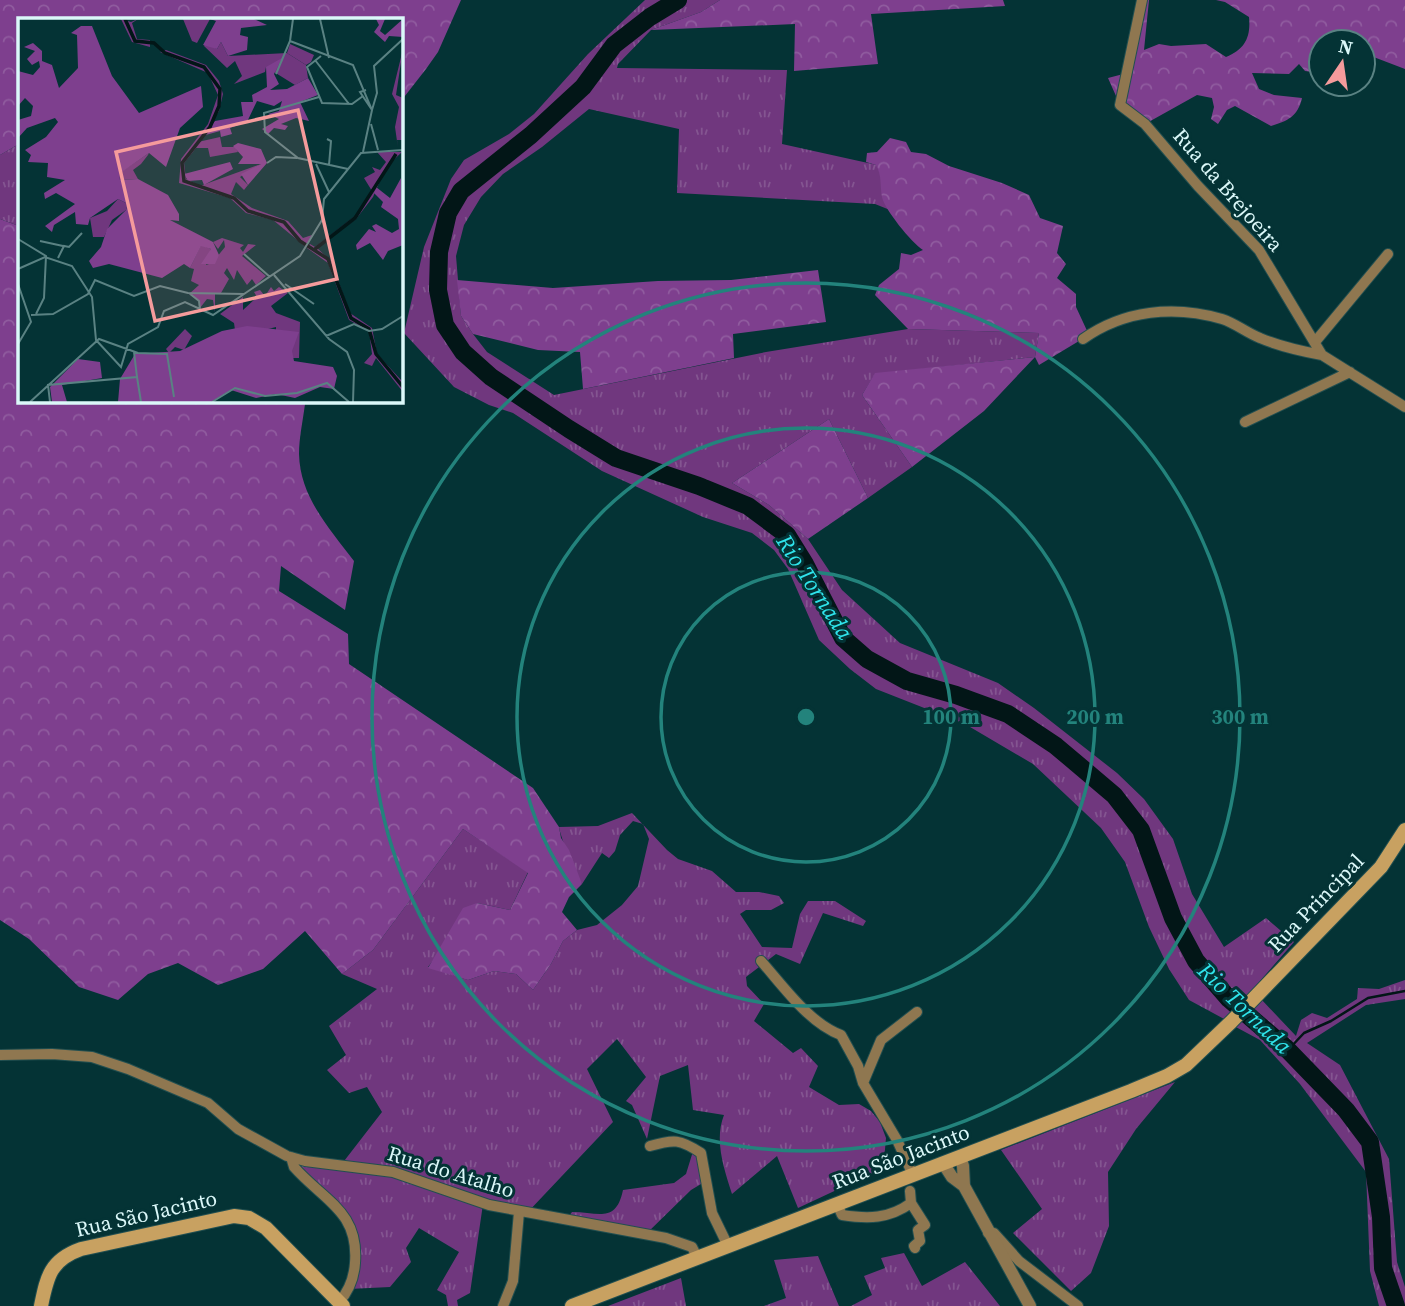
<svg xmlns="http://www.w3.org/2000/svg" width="1405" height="1306" font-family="'Source Serif 4',serif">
  <defs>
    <pattern id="grass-tufts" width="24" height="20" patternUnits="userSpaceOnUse" patternTransform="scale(1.75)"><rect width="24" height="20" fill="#70377e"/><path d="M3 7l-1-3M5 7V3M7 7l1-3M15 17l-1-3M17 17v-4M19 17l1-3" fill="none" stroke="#845591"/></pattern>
    <pattern id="forest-crowns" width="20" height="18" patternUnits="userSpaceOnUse" patternTransform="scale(1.75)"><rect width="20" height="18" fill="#7e3f8e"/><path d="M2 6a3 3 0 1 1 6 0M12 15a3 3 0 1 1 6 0" fill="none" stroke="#905c9f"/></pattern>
  </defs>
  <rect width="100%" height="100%" fill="#043335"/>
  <path fill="url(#grass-tufts)" d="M 645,0 L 720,0 L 701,12 L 651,30 L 618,64 L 617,68 L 787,70 L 782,144 L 877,165 C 885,181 878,193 890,210 L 875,204 L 677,193 L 679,129 L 589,109 L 542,147 L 503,174 L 481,197 L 464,225 L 456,256 L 461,316 L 473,334 L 487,352 L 554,395 L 766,352 L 908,329 L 1039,333 L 1035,357 L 875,374 L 862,395 L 912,467 L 868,498 L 829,419 L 732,483 L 769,505 L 808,539 L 842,590 L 900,643 L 998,683 L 1034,708 L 1117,773 L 1144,799 L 1173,839 L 1192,894 L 1224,947 L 1266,918 L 1294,942 L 1226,1020 L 1189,1000 L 1169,969 L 1149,927 L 1125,862 L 1101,828 L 1033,764 L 965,724 L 876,689 L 850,669 L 819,640 L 788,569 L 774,550 L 752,533 L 703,517 L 602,471 L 513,413 L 489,405 L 454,387 L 404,333 L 424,247 L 451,179 L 464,160 L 509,134 L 534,114 L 588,54 Z
    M 19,144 L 19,226 L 0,219 L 0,155 Z
    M 632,813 L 667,850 L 678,859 L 712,871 L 736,892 L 759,892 L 779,896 L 784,903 L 771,910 L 746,910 L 740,914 L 762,947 L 792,948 L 800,914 L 808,901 L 835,901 L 866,921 L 863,926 L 823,913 L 800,964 L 776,954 L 746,977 L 747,986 L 764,1004 L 754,1021 L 793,1053 L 801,1048 L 818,1066 L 809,1087 L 839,1105 L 859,1104 L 871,1111 L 880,1122 L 886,1138 L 884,1160 L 875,1172 L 798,1208 L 777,1156 L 732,1194 C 724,1169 714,1140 724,1115 L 693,1110 L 688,1065 L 660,1076 L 647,1139 L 632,1105 L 626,1101 L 646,1077 L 617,1039 L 587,1069 L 613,1122 L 526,1214 L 483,1204 L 470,1293 L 457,1300 L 458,1306 L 448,1306 L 446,1295 L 437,1290 L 459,1252 L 419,1228 L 406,1248 L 411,1262 L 390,1287 L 349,1289 L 353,1230 L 294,1167 L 305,1161 L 341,1165 L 382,1112 L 367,1087 L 349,1093 L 327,1070 L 346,1055 L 329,1026 L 377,989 L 342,974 L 373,950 L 463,829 L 528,872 L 510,910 L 477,903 L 428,967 L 468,980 L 494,971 L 516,974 L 533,990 L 551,964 L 563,941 L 577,930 L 597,925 L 622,905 L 638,886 L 649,839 L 643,824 L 633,821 L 620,835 L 615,851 L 609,858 L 602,853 L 582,884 C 576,875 560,836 559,827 L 598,826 Z
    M 1405,980 L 1405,999 L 1366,1005 L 1307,1043 L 1340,1065 L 1389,1159 L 1397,1262 L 1405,1287 L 1405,1306 L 1379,1306 L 1370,1271 L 1366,1172 L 1300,1084 L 1260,1040 L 1234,1026 L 1261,999 L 1296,1036 L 1301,1020 L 1312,1013 L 1327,1018 L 1357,999 L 1358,988 L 1379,989 Z
    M 1175,1082 L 1136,1129 L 1108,1172 L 1109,1226 L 1091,1273 L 1071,1291 L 1013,1233 L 1042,1209 L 1001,1150 Z
    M 694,1148 L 706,1181 L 691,1190 L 645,1235 L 566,1220 L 572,1212 C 598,1212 616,1224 623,1190 L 674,1183 L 686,1174 Z
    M 904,1253 L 922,1286 L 965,1262 L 1000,1306 L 851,1306 L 872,1295 L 864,1276 L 885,1268 L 881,1258 Z
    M 818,1256 L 839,1306 L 764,1306 L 786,1298 L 774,1260 Z
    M 681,1278 L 686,1306 L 608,1306 Z"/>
  <path fill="url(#forest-crowns)" d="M 0,0 L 461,0 L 438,52 L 426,69 L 401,101 L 401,19 L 19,19 L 19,144 L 0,155 Z
    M 720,0 L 1003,0 L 1005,6 L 871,14 L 878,64 L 794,71 L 795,24 L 651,30 L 701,12 Z
    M 1138,0 L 1149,0 L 1144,50 L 1159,44 L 1171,46 L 1206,44 L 1226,57 C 1245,49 1251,37 1249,17 L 1225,2 L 1216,0 L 1405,0 L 1405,69 L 1371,56 L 1363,64 L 1363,42 L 1321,42 L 1321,73 L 1305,71 L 1299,64 L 1289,74 L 1252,73 L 1259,89 L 1274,95 L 1302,98 C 1298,116 1288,121 1271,126 L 1235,106 L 1227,110 L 1218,124 L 1211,119 L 1214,107 L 1212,98 L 1197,95 L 1145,124 L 1120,105 L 1108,78 L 1131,72 Z
    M 890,138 L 906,142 L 911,152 L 926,154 L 949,166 L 1002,183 L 1029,195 L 1040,218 L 1063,226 L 1057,253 L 1066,264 L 1057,278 L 1076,294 L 1076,307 L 1089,335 L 1039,365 L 1035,357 L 984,411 L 912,467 L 862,395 L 875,373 L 1035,357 L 1039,333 L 908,329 L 875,295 L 879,285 L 899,269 L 901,253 L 911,255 L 923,250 C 911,242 885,210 882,197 C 880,186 882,175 876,165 L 866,162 L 867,153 L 877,152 Z
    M 0,219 L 19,226 L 19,401 L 297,401 L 305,404 C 303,420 299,438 299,454 C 300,497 329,528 354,561 L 345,610 L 281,566 L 279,591 L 348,634 L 349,664 L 533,788 L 559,827 L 561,838 L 569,850 L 582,884 L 569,897 L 562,912 L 577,930 L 563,941 L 551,964 L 533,990 L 516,974 L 494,971 L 468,980 L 428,968 L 463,908 L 477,903 L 510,910 L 528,873 L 463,829 L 373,950 L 342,974 L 305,931 L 263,969 L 218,985 L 178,963 L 148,974 L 118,1000 L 79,987 L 29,939 L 0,920 Z
    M 818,270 L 826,322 L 733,334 L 734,358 L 583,389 L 580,352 L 538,350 L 473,334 L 461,316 L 457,280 L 553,288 L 658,281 L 731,280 Z
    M 829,419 L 868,498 L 808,539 L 769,505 L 732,483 Z"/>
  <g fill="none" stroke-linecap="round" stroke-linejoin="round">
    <path stroke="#021617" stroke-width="2.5" d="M 1288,1050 L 1304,1033 L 1331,1021 L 1368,998 L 1405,991"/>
    <path stroke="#021617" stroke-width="18" d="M 678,0 L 650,17 L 614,45 L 583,87 L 531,135 L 461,191 L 448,213 L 439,252 L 438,290 L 445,325 L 463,352 L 491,377 L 569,429 L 616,458 L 699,486 L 748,506 L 787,535 L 805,564 L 843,638 L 867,659 L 907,681 L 956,695 L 1008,714 L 1056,746 L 1114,795 L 1141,830 L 1173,918 L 1196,961 L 1229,999 L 1285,1047 L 1346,1110 L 1370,1142 L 1381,1217 L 1383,1268 L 1396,1306"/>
    <g stroke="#224f50" stroke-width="12">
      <path id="minor" d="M 1142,0 L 1120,105 L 1145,124 L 1198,186 L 1259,250 L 1322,355 L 1405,407
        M 1083,339 C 1124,310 1174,305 1222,319 C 1235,323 1247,333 1260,338 C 1281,347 1300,351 1322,355
        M 1315,342 L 1388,254
        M 1245,422 L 1350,372
        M 761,961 C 784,987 809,1023 841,1035 L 858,1066 L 863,1083 L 897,1140 L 913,1175
        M 0,1055 L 52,1054 L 92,1057 L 128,1069 L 208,1103 L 238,1129 L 287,1156 L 305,1161 L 393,1172 L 489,1205 L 666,1238 L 692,1247 L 697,1257
        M 863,1083 L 881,1040 L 917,1012
        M 650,1146 C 674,1139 680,1139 701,1153 L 712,1213 L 728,1246
        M 291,1157 L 294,1167 C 324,1201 359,1211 355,1263 C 354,1278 349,1291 339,1302
        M 911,1203 L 925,1225 L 918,1230 L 920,1241 L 914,1246 L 915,1248
        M 837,1204 L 842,1215 C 868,1219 889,1219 911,1203 L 910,1191
        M 988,1233 L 994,1233 L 1019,1261 L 1078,1306
        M 503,1306 L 513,1281 L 519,1212"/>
    </g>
    <g stroke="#224f50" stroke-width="14">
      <path id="tertiary" d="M 960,1157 L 963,1166 L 964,1186
        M 943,1163 L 952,1177 L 964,1186 L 1030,1306"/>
    </g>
    <g stroke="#224f50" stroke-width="16">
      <path id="secondary" d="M 41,1306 C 47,1277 50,1260 81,1249 L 234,1216 L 249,1218 L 266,1228 L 343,1306
        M 572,1306 L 1131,1091 L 1167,1076 L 1186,1065 L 1231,1022 L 1381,867 L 1405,830"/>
    </g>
    <use href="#minor" stroke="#8f7750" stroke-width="10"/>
    <use href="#tertiary" stroke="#8f7750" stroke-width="12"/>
    <use href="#secondary" stroke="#c8a161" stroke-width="14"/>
  </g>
  <g fill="none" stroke="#23837c" stroke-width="3.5">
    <circle cx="806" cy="717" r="145"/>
    <circle cx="806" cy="717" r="289"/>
    <circle cx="806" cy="717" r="434"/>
  </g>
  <g text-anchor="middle" stroke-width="6" stroke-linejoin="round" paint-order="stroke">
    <g font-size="21" fill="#dbf8f9" stroke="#043335">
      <text transform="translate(1228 190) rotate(49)" y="7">Rua da Brejoeira</text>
      <text transform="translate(1316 903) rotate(-46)" y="7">Rua Principal</text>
      <text transform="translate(901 1157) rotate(-21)" y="7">Rua São Jacinto</text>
      <text transform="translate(451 1172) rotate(17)" y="7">Rua do Atalho</text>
      <text transform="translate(146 1214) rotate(-13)" y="7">Rua São Jacinto</text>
    </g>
    <g font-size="23" font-style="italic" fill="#2fe4eb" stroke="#043335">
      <text transform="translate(815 587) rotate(57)" y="8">Rio Tornada</text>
      <text transform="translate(1245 1008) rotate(44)" y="8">Rio Tornada</text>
    </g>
  </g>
  <g transform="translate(18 18)">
    <rect width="385" height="385" fill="#043335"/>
    <path d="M 103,1 L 113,4 L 120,1 L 114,5 L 119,21 L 132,22 L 132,29 L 114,24 ZM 165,1 L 192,1 L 179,25 L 174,23 ZM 203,24 L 210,38 L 269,35 L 288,47 L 290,60 L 277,67 L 248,49 L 247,54 L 216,66 L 224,58 L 217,43 L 209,50 L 186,28 L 188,25 L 199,31 ZM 385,31 L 378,77 L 385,80 L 385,122 L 379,122 L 380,130 L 377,109 L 381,89 L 374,76 ZM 148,32 L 188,47 L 201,63 L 205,76 L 201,93 L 180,124 L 202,119 L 204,129 L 217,129 L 220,134 L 192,139 L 190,130 L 178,130 L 166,145 L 168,161 L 182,168 L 243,146 L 222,159 L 230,167 L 226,172 L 218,164 L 213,176 L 234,190 L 270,203 L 285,220 L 294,217 L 288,229 L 255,202 L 228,195 L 212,180 L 161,165 L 163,141 L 190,106 L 200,77 L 190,55 L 142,34 ZM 359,134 L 384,134 L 368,149 L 355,179 L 338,201 L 299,230 L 313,243 L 332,295 L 354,310 L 359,336 L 384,363 L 385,374 L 358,340 L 354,348 L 346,345 L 354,336 L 351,313 L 331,302 L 310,245 L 289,230 L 292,226 L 297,229 L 337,198 L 354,173 L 346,160 L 357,154 L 354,149 L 362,152 L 368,144 ZM 131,135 L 130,137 L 123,146 L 115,152 L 120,161 L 102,162 L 100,156 ZM 100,181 L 110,186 L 108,192 L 94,202 L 86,219 L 75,219 L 72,200 L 89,193 ZM 204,220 L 226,227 L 222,230 L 225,234 L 230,226 L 238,227 L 224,238 L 248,258 L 238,267 L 234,261 L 229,267 L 219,252 L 216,262 L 209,250 L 206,255 L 211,261 L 203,275 L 197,276 L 197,294 L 195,282 L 189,281 L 182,290 L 181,283 L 171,276 L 181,267 L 173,263 L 176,251 L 172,250 L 183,227 L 193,231 L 188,247 L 194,245 L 207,229 L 206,222 L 200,231 L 195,224 ZM 253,269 L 256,273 L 261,269 L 270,275 L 253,288 L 258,295 L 282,304 L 281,340 L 258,340 L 258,309 L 218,319 L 216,305 L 202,296 L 225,279 L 225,292 L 239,279 L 236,274 L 242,272 L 247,278 ZM 167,311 L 174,318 L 166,332 L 157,329 L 151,335 L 148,331 Z" fill="#70377e"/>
    <path d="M 192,1 L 236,1 L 249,7 L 223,10 L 222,17 L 230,19 L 229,32 L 210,38 L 203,24 L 199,31 L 185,27 L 198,3 ZM 358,1 L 367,1 L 362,13 L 367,17 L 385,1 L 385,19 L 371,18 L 367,24 L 356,14 L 361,7 ZM 63,8 L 74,8 L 94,58 L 121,95 L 183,68 L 185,89 L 162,110 L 148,149 L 131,135 L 101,156 L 102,162 L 120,161 L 150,177 L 161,196 L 161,203 L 152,202 L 195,224 L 201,237 L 197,246 L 183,246 L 193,231 L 183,228 L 172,250 L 166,246 L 144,260 L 91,246 L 75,250 L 71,243 L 83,229 L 89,211 L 108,192 L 110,186 L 100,181 L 72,200 L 70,207 L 58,206 L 57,194 L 36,207 L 34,214 L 27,208 L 57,186 L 38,175 L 27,181 L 26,175 L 47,162 L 29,159 L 30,145 L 10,144 L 13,137 L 7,132 L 28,119 L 40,104 L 37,100 L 9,110 L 0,120 L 0,102 L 13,98 L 15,88 L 7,80 L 0,88 L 0,53 L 15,57 L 22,49 L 21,43 L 14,47 L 9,41 L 17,33 L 6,29 L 15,25 L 24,33 L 24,43 L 34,47 L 41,70 L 60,50 L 59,17 L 53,15 ZM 264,40 L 256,56 L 261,66 L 252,72 L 269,71 L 290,60 L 300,77 L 282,84 L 291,103 L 278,100 L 263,106 L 270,108 L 267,112 L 256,110 L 250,116 L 244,111 L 261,101 L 250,96 L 261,93 L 264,83 L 256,88 L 239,83 L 229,104 L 212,110 L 214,116 L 203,119 L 202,113 L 184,118 L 197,103 L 225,98 L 223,84 L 235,84 L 234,77 L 249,69 L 248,49 ZM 220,125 L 243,131 L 249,145 L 230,167 L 223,156 L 243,146 L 220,146 L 225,139 L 215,128 ZM 212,144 L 215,151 L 186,167 L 184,162 L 170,163 L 166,156 ZM 383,160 L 385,227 L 370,233 L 365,242 L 352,225 L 339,232 L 338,227 L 351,211 L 358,214 L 354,208 L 358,206 L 374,215 L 381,211 L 380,201 L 363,189 L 365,184 L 356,175 L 358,169 L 372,180 ZM 229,308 L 281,314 L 274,333 L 276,343 L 315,349 L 319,358 L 316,371 L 302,369 L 277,380 L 258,376 L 238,380 L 213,372 L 193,384 L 100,384 L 102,361 L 117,336 L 162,333 L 204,313 ZM 60,341 L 82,344 L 84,360 L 44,367 L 49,384 L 34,384 L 32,369 Z" fill="#7e3f8e"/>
    <path d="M 272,26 L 296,37 L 293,44 L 288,47 L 269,35 Z" fill="#70377e"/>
    <path fill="none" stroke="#021617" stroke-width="3.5" d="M 107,1 L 117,23 L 136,25 L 147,35 L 186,49 L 202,71 L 201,88 L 192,109 L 164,145 L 166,163 L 216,180 L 230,193 L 266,204 L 282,223 L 310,241 L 333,300 L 351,311 L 358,336 L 385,369M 297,231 L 337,200 L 378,136"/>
    <path fill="none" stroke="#5a8283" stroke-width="2" d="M 302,1 L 311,40M 272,23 L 335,47 L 354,92 L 345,134M 303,38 L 289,49 L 304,85 L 334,86 L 345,78M 297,42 L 331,86M 258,56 L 272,23 L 275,1M 348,72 L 342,74 L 354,92 L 359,75 L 356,48 L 385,21M 301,79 L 246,95 L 247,114 L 280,140 L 330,151M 353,106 L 360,132M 309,121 L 313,123 L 311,147M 249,145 L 258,139 L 279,140M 298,146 L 311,174M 0,221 L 28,238 L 26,280 L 18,296M 22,223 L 45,228M 226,236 L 252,259M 40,240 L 46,228 L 51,229 L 64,215M 0,251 L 27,239 L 54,248 L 74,279 L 78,322 L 103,349 L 110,326 L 140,309 L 146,293 L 167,284 L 195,297 L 282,238 L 304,202 L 306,181 L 343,135 L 385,132M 256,257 L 311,321 L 329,334 L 336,352 L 335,384M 0,266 L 13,304 L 0,326M 267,266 L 296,286M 171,275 L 181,283 L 182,292M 13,297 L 35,296 L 70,276 L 77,262 L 116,278 L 142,268 L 170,275 L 226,276M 308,318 L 336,306 L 351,313 L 364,311 L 385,298M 119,359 L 123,384M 12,384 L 81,321 L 120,335 L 149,336 L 156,379M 32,384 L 30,367 L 119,359 L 116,334M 194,384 L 217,370 L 247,378 L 279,375 L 309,365 L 331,384"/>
    <path fill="#f59b9c" fill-opacity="0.15" stroke="#f59b9c" stroke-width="3.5" d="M 280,92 L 319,261 L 137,303 L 98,134 Z"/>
    <rect width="385" height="385" fill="none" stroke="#dbf8f9" stroke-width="3.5"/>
  </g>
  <circle cx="806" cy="717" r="10" fill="#23837c" stroke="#043335" stroke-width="3.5"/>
  <g font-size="21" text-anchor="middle" font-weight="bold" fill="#23837c" stroke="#043335" stroke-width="6" stroke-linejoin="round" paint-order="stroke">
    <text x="951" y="724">100 m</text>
    <text x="1095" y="724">200 m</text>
    <text x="1240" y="724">300 m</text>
  </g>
  <g transform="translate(1342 63) rotate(13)"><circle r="33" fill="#043335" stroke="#5a8283" stroke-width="2"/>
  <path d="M0-5L12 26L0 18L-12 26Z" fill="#f59b9c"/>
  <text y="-10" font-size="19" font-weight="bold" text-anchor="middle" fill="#dbf8f9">N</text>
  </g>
</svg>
